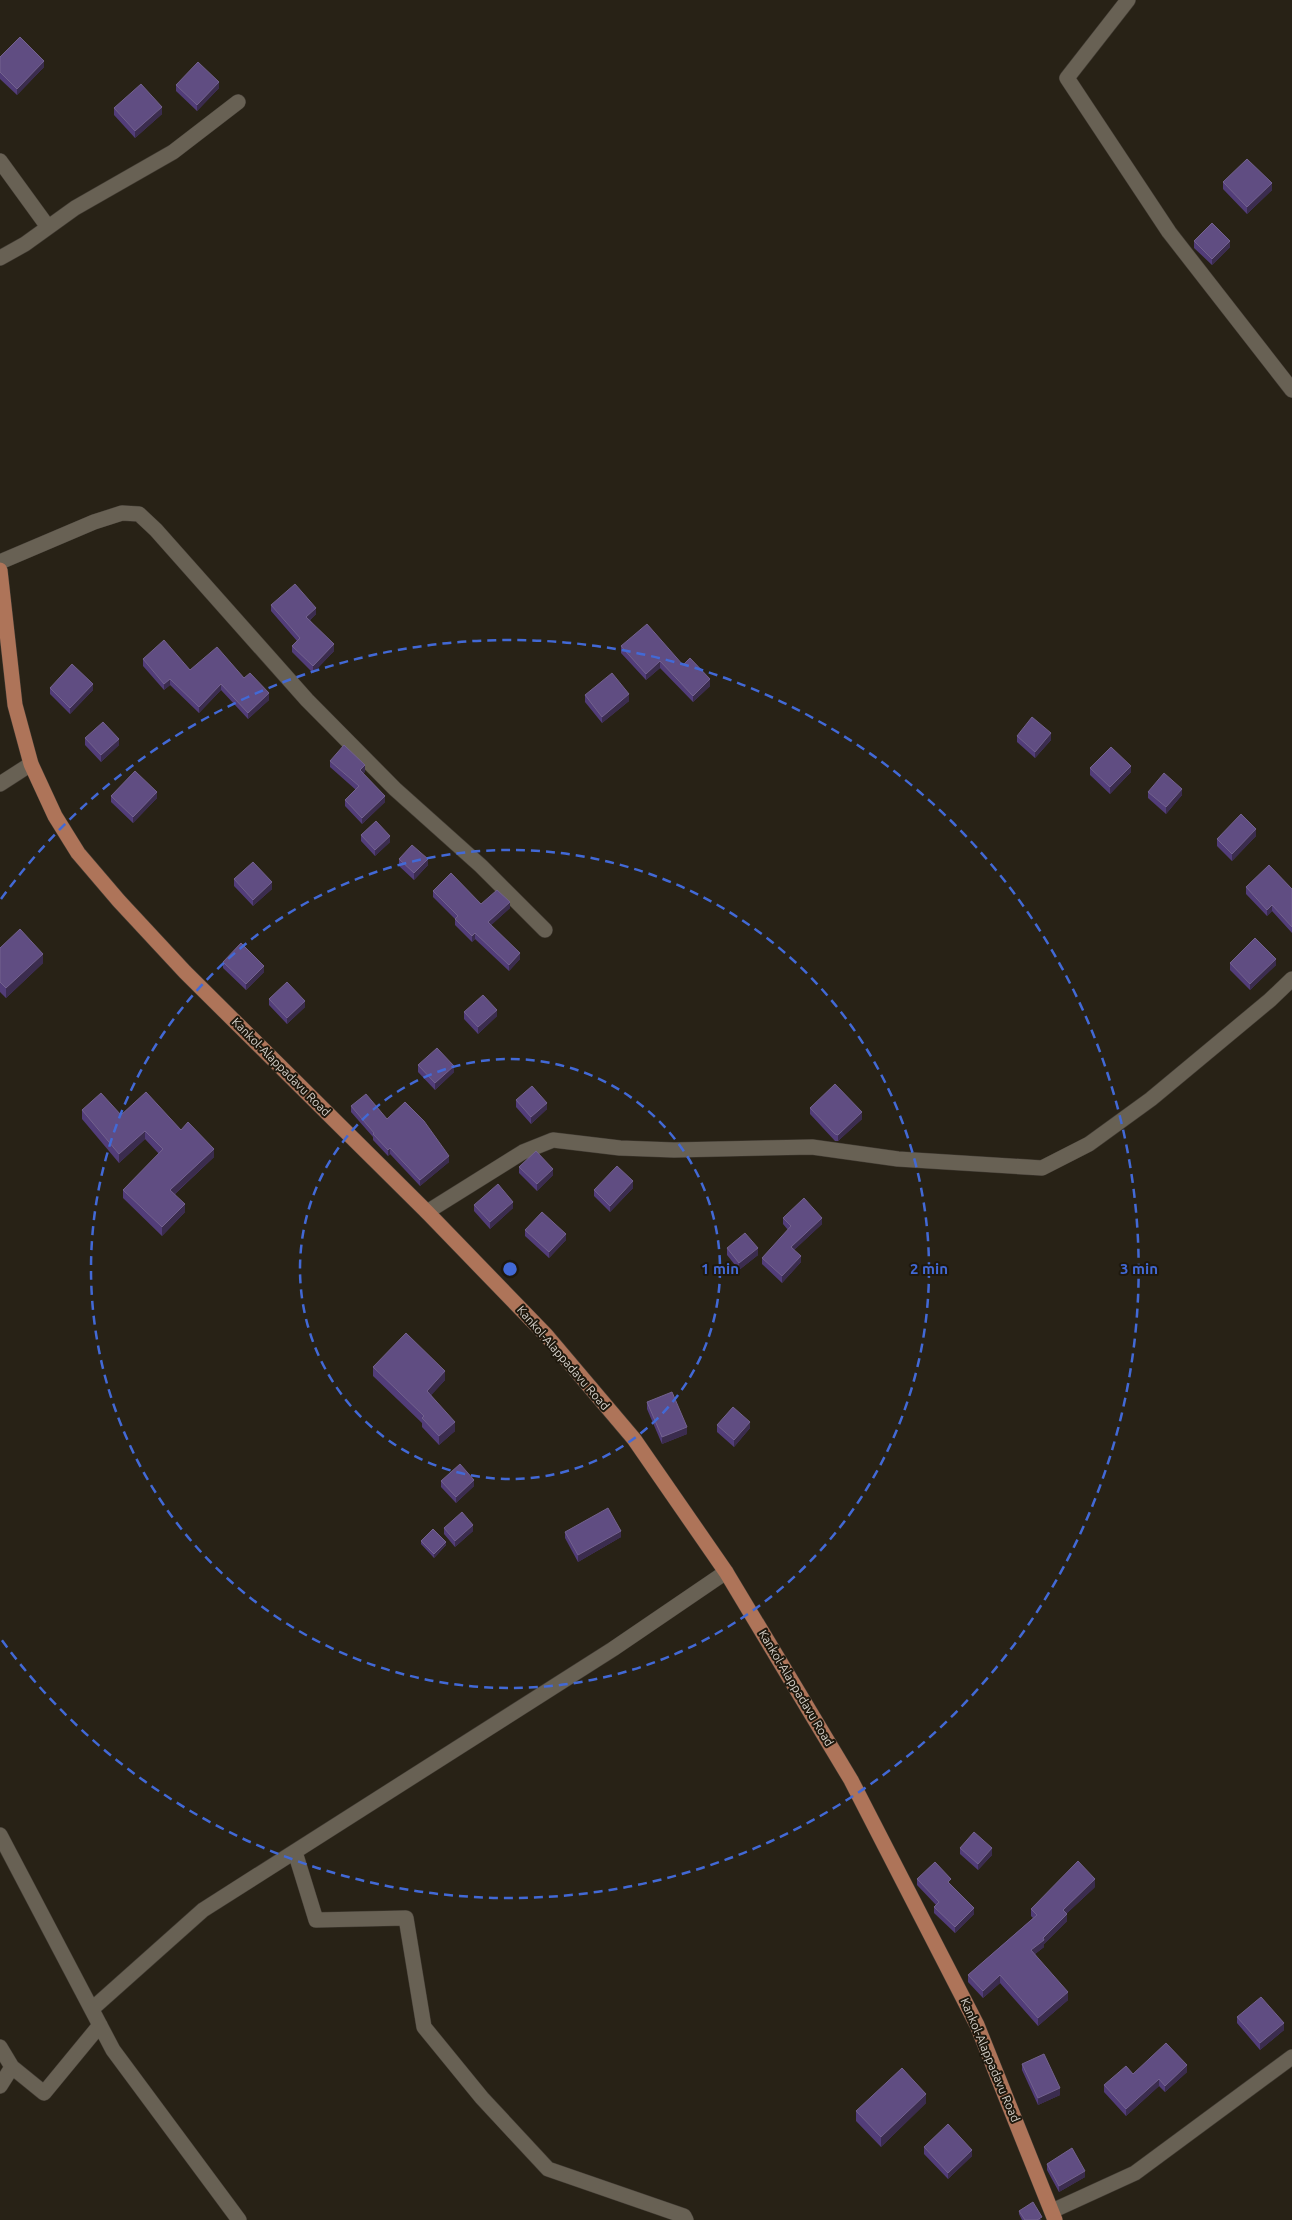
<svg xmlns="http://www.w3.org/2000/svg" width="1292" height="2220" font-family="Ubuntu,sans-serif">
  <rect width="100%" height="100%" fill="#282216"/>
  <g fill="none" stroke-linecap="round" stroke-linejoin="round">
    <g stroke="#413b33" stroke-width="16">
      <path id="minor" d="M 1128,0 L 1067,78 L 1169,232 L 1292,390
        M 0,161 L 48,227
        M 0,258 L 25,244 L 75,208 L 173,152 L 238,102
        M 0,562 L 94,522 L 122,513 L 139,514 L 156,530 L 307,700 L 395,789 L 481,866 L 545,930
        M 0,784 L 31,764
        M 427,1212 L 523,1152 L 553,1140 L 620,1148 L 674,1150 L 812,1147 L 898,1159 L 1042,1168 L 1089,1144 L 1151,1099 L 1270,1000 L 1292,979
        M 0,1835 L 113,2050 L 239,2220
        M 295,1852 L 316,1920 L 406,1918 L 424,2027 L 482,2098 L 548,2169 L 684,2216 L 686,2220
        M 92,2009 L 203,1910 L 613,1649 L 726,1572
        M 0,2047 L 12,2067 L 44,2093 L 100,2025
        M 0,2086 L 12,2067
        M 1052,2211 L 1135,2173 L 1292,2057"/>
    </g>
    <g stroke="#413b33" stroke-width="16">
      <path id="major" d="M 0,570 L 15,705 L 31,764 L 55,816 L 78,853 L 119,901 L 185,972 L 427,1212 L 546,1335 L 634,1439 L 726,1572 L 851,1780 L 977,2025 L 1055,2220"/>
    </g>
    <use href="#minor" stroke="#686154" stroke-width="15"/>
    <use href="#major" stroke="#ae7459" stroke-width="15"/>
  </g>
  <path fill="#523d79" d="M 0,57 L 44,67 L 17,95 L 0,79 Z
    M 176,85 L 219,88 L 197,111 L 176,91 Z
    M 114,108 L 162,114 L 135,138 L 114,115 Z
    M 1223,182 L 1272,190 L 1247,214 L 1223,189 Z
    M 1194,241 L 1230,247 L 1212,265 L 1194,248 Z
    M 271,605 L 316,614 L 310,620 L 334,651 L 313,673 L 292,652 L 292,646 L 297,641 L 271,611 Z
    M 621,646 L 683,665 L 710,686 L 693,702 L 660,668 L 646,680 L 621,653 Z
    M 143,659 L 190,670 L 244,678 L 269,700 L 248,719 L 221,690 L 199,713 L 170,685 L 164,690 L 143,666 Z
    M 50,688 L 93,690 L 70,714 L 50,694 Z
    M 585,695 L 629,701 L 602,723 L 585,702 Z
    M 1017,736 L 1051,740 L 1035,758 L 1017,742 Z
    M 85,738 L 119,745 L 101,762 L 85,745 Z
    M 330,761 L 365,772 L 363,773 L 385,802 L 362,824 L 345,806 L 345,800 L 356,790 L 330,767 Z
    M 1090,768 L 1131,772 L 1110,794 L 1090,775 Z
    M 1148,792 L 1182,795 L 1166,814 L 1148,798 Z
    M 111,796 L 157,798 L 133,823 L 111,802 Z
    M 361,835 L 390,842 L 375,856 L 361,841 Z
    M 1256,836 L 1232,861 L 1217,846 L 1217,839 Z
    M 399,859 L 428,865 L 414,880 L 399,866 Z
    M 234,879 L 272,889 L 253,906 L 234,886 Z
    M 1246,887 L 1292,889 L 1292,933 L 1272,911 L 1267,916 L 1246,894 Z
    M 433,891 L 481,904 L 510,908 L 491,925 L 520,959 L 509,971 L 475,939 L 472,942 L 455,925 L 455,919 L 433,897 Z
    M 0,948 L 43,963 L 6,998 L 0,992 Z
    M 223,962 L 264,972 L 246,990 L 223,968 Z
    M 1230,963 L 1276,965 L 1250,990 L 1230,970 Z
    M 269,999 L 305,1007 L 287,1024 L 269,1005 Z
    M 464,1012 L 497,1016 L 478,1034 L 464,1019 Z
    M 418,1065 L 454,1072 L 435,1090 L 418,1072 Z
    M 516,1100 L 547,1109 L 531,1124 L 516,1107 Z
    M 351,1106 L 387,1119 L 449,1162 L 420,1186 L 390,1154 L 388,1156 L 373,1140 L 373,1137 L 351,1112 Z
    M 810,1108 L 862,1119 L 838,1141 L 835,1141 L 810,1114 Z
    M 82,1110 L 121,1115 L 181,1130 L 214,1157 L 175,1194 L 185,1212 L 162,1236 L 123,1198 L 123,1190 L 159,1154 L 145,1139 L 119,1163 L 82,1119 Z
    M 519,1167 L 553,1175 L 537,1191 L 519,1173 Z
    M 633,1188 L 610,1212 L 594,1196 L 594,1190 Z
    M 474,1205 L 513,1208 L 490,1229 L 474,1211 Z
    M 783,1218 L 822,1224 L 794,1250 L 801,1262 L 782,1283 L 762,1264 L 762,1258 L 788,1230 L 783,1224 Z
    M 525,1230 L 566,1240 L 549,1258 L 525,1236 Z
    M 727,1248 L 758,1255 L 739,1270 L 727,1255 Z
    M 373,1367 L 445,1380 L 431,1395 L 455,1431 L 439,1445 L 422,1427 L 422,1423 L 373,1376 Z
    M 647,1402 L 687,1434 L 662,1444 L 647,1409 Z
    M 717,1425 L 750,1428 L 734,1447 L 717,1432 Z
    M 441,1481 L 474,1486 L 456,1503 L 441,1487 Z
    M 444,1528 L 473,1531 L 455,1547 L 444,1534 Z
    M 565,1532 L 621,1537 L 578,1562 L 565,1538 Z
    M 421,1541 L 446,1545 L 434,1558 L 421,1544 Z
    M 960,1848 L 992,1855 L 978,1870 L 960,1854 Z
    M 917,1879 L 951,1885 L 974,1914 L 955,1933 L 934,1913 L 934,1907 L 936,1905 L 917,1885 Z
    M 1095,1887 L 1067,1913 L 1067,1921 L 1044,1944 L 1044,1947 L 1035,1954 L 1068,2000 L 1038,2026 L 1000,1983 L 983,1998 L 968,1982 L 968,1975 L 1033,1918 L 1031,1916 L 1031,1909 Z
    M 1237,2017 L 1284,2030 L 1260,2050 L 1237,2023 Z
    M 1022,2064 L 1060,2095 L 1038,2105 L 1022,2070 Z
    M 1187,2072 L 1165,2092 L 1159,2086 L 1126,2116 L 1104,2092 L 1104,2085 Z
    M 926,2103 L 881,2147 L 856,2121 L 856,2111 Z
    M 924,2147 L 972,2156 L 948,2179 L 924,2154 Z
    M 1047,2164 L 1085,2177 L 1059,2192 L 1047,2170 Z
    M 1019,2211 L 1042,2220 L 1022,2220 L 1019,2214 Z"/>
  <path fill="#3b2c4e" d="M 44,61 L 44,67 L 17,95 L 17,89 Z
    M 219,82 L 219,88 L 197,111 L 197,105 Z
    M 162,107 L 162,114 L 135,138 L 135,131 Z
    M 1272,183 L 1272,190 L 1247,214 L 1247,207 Z
    M 1230,241 L 1230,247 L 1212,265 L 1212,259 Z
    M 316,608 L 316,614 L 306,623 L 306,617 Z
    M 334,644 L 334,651 L 313,673 L 313,666 Z
    M 660,661 L 660,668 L 646,680 L 646,674 Z
    M 170,679 L 170,685 L 164,690 L 164,684 Z
    M 710,679 L 710,686 L 693,702 L 693,696 Z
    M 93,684 L 93,690 L 70,714 L 70,708 Z
    M 221,684 L 221,690 L 199,713 L 199,707 Z
    M 269,693 L 269,700 L 248,719 L 248,713 Z
    M 629,694 L 629,701 L 602,723 L 602,717 Z
    M 1051,733 L 1051,740 L 1035,758 L 1035,752 Z
    M 119,739 L 119,745 L 101,762 L 101,755 Z
    M 365,765 L 365,772 L 360,776 L 360,770 Z
    M 1131,766 L 1131,772 L 1110,794 L 1110,787 Z
    M 1182,789 L 1182,795 L 1166,814 L 1166,807 Z
    M 157,792 L 157,798 L 133,823 L 133,817 Z
    M 385,796 L 385,802 L 362,824 L 362,818 Z
    M 1256,829 L 1256,836 L 1232,861 L 1232,854 Z
    M 390,836 L 390,842 L 375,856 L 375,850 Z
    M 428,859 L 428,865 L 414,880 L 414,873 Z
    M 272,882 L 272,889 L 253,906 L 253,900 Z
    M 510,902 L 510,908 L 488,928 L 488,922 Z
    M 1272,905 L 1272,911 L 1267,916 L 1267,910 Z
    M 475,933 L 475,939 L 472,942 L 472,936 Z
    M 520,953 L 520,959 L 509,971 L 509,965 Z
    M 43,954 L 43,963 L 6,998 L 6,988 Z
    M 1276,959 L 1276,965 L 1250,990 L 1250,984 Z
    M 264,966 L 264,972 L 246,990 L 246,984 Z
    M 305,1001 L 305,1007 L 287,1024 L 287,1018 Z
    M 497,1010 L 497,1016 L 478,1034 L 478,1027 Z
    M 454,1066 L 454,1072 L 435,1090 L 435,1083 Z
    M 547,1103 L 547,1109 L 531,1124 L 531,1117 Z
    M 862,1112 L 862,1119 L 838,1141 L 838,1135 Z
    M 145,1131 L 145,1139 L 119,1163 L 119,1154 Z
    M 390,1148 L 390,1154 L 388,1156 L 388,1150 Z
    M 214,1149 L 214,1157 L 170,1198 L 170,1190 Z
    M 449,1156 L 449,1162 L 420,1186 L 420,1180 Z
    M 553,1169 L 553,1175 L 537,1191 L 537,1184 Z
    M 633,1181 L 633,1188 L 610,1212 L 610,1206 Z
    M 513,1202 L 513,1208 L 490,1229 L 490,1222 Z
    M 185,1204 L 185,1212 L 162,1236 L 162,1227 Z
    M 822,1218 L 822,1224 L 791,1253 L 791,1247 Z
    M 566,1234 L 566,1240 L 549,1258 L 549,1252 Z
    M 758,1248 L 758,1255 L 739,1270 L 739,1263 Z
    M 801,1256 L 801,1262 L 782,1283 L 782,1276 Z
    M 445,1371 L 445,1380 L 427,1400 L 427,1391 Z
    M 455,1422 L 455,1431 L 439,1445 L 439,1436 Z
    M 750,1422 L 750,1428 L 734,1447 L 734,1440 Z
    M 687,1427 L 687,1434 L 662,1444 L 662,1437 Z
    M 474,1480 L 474,1486 L 456,1503 L 456,1497 Z
    M 473,1525 L 473,1531 L 455,1547 L 455,1541 Z
    M 621,1531 L 621,1537 L 578,1562 L 578,1555 Z
    M 446,1542 L 446,1545 L 434,1558 L 434,1554 Z
    M 992,1848 L 992,1855 L 978,1870 L 978,1864 Z
    M 1095,1879 L 1095,1887 L 1063,1917 L 1063,1910 Z
    M 974,1908 L 974,1914 L 955,1933 L 955,1927 Z
    M 1067,1914 L 1067,1921 L 1044,1944 L 1044,1947 L 1031,1957 L 1031,1950 Z
    M 1000,1975 L 1000,1983 L 983,1998 L 983,1991 Z
    M 1068,1992 L 1068,2000 L 1038,2026 L 1038,2018 Z
    M 1284,2023 L 1284,2030 L 1260,2050 L 1260,2043 Z
    M 1187,2065 L 1187,2072 L 1165,2092 L 1165,2086 Z
    M 1159,2079 L 1159,2086 L 1126,2116 L 1126,2109 Z
    M 1060,2088 L 1060,2095 L 1038,2105 L 1038,2098 Z
    M 926,2094 L 926,2103 L 881,2147 L 881,2137 Z
    M 972,2150 L 972,2156 L 948,2179 L 948,2173 Z
    M 1085,2171 L 1085,2177 L 1059,2192 L 1059,2186 Z"/>
  <path fill="#604d82" stroke="#73628e" d="M 20,37 L 44,61 L 17,89 L 0,72 L 0,57 Z
    M 198,62 L 219,82 L 197,105 L 176,85 Z
    M 141,84 L 162,107 L 135,131 L 114,108 Z
    M 1247,159 L 1272,183 L 1247,207 L 1223,182 Z
    M 1212,223 L 1230,241 L 1212,259 L 1194,241 Z
    M 295,584 L 316,608 L 306,617 L 334,644 L 313,666 L 292,646 L 300,638 L 271,605 Z
    M 647,624 L 683,665 L 690,658 L 710,679 L 693,696 L 660,661 L 646,674 L 621,646 Z
    M 164,640 L 190,670 L 217,647 L 244,678 L 250,673 L 269,693 L 248,713 L 221,684 L 199,707 L 170,679 L 164,684 L 143,659 Z
    M 72,664 L 93,684 L 70,708 L 50,688 Z
    M 612,673 L 629,694 L 602,717 L 585,695 Z
    M 1032,717 L 1051,733 L 1035,752 L 1017,736 Z
    M 103,722 L 119,739 L 101,755 L 85,738 Z
    M 344,745 L 365,765 L 360,770 L 385,796 L 362,818 L 345,800 L 359,786 L 330,761 Z
    M 1111,747 L 1131,766 L 1110,787 L 1090,768 Z
    M 135,771 L 157,792 L 133,817 L 111,796 Z
    M 1164,773 L 1182,789 L 1166,807 L 1148,792 Z
    M 1241,814 L 1256,829 L 1232,854 L 1217,839 Z
    M 376,821 L 390,836 L 375,850 L 361,835 Z
    M 412,845 L 428,859 L 414,873 L 399,859 Z
    M 253,862 L 272,882 L 253,900 L 234,879 Z
    M 1269,865 L 1292,889 L 1292,927 L 1272,905 L 1267,910 L 1246,887 Z
    M 451,873 L 481,904 L 497,890 L 510,902 L 488,922 L 520,953 L 509,965 L 475,933 L 472,936 L 455,919 L 458,916 L 433,891 Z
    M 20,929 L 43,954 L 6,988 L 0,982 L 0,948 Z
    M 1255,938 L 1276,959 L 1250,984 L 1230,963 Z
    M 241,943 L 264,966 L 246,984 L 223,962 Z
    M 287,982 L 305,1001 L 287,1018 L 269,999 Z
    M 483,995 L 497,1010 L 478,1027 L 464,1012 Z
    M 437,1048 L 454,1066 L 435,1083 L 418,1065 Z
    M 835,1084 L 862,1112 L 838,1135 L 835,1134 L 810,1108 Z
    M 532,1086 L 547,1103 L 531,1117 L 516,1100 Z
    M 146,1092 L 181,1130 L 188,1122 L 214,1149 L 170,1190 L 185,1204 L 162,1227 L 123,1190 L 163,1149 L 145,1131 L 119,1154 L 82,1110 L 101,1093 L 121,1115 Z
    M 366,1094 L 387,1119 L 405,1102 L 424,1121 L 449,1156 L 420,1180 L 390,1148 L 388,1150 L 373,1134 L 374,1133 L 351,1106 Z
    M 536,1151 L 553,1169 L 537,1184 L 519,1167 Z
    M 617,1166 L 633,1181 L 610,1206 L 594,1190 Z
    M 498,1184 L 513,1202 L 490,1222 L 474,1205 Z
    M 804,1198 L 822,1218 L 791,1247 L 801,1256 L 782,1276 L 762,1258 L 791,1226 L 783,1218 Z
    M 542,1212 L 566,1234 L 549,1252 L 525,1230 Z
    M 745,1233 L 758,1248 L 739,1263 L 727,1248 Z
    M 406,1333 L 445,1371 L 427,1391 L 455,1422 L 439,1436 L 422,1418 L 424,1416 L 373,1367 Z
    M 672,1392 L 687,1427 L 662,1437 L 647,1402 Z
    M 733,1407 L 750,1422 L 734,1440 L 717,1425 Z
    M 460,1464 L 474,1480 L 456,1497 L 441,1481 Z
    M 608,1508 L 621,1531 L 578,1555 L 565,1532 Z
    M 462,1512 L 473,1525 L 455,1541 L 444,1528 Z
    M 433,1529 L 446,1542 L 434,1554 L 421,1541 Z
    M 974,1832 L 992,1848 L 978,1864 L 960,1848 Z
    M 1078,1861 L 1095,1879 L 1063,1910 L 1067,1914 L 1043,1938 L 1044,1940 L 1031,1950 L 1068,1992 L 1038,2018 L 1000,1975 L 983,1991 L 968,1975 L 1037,1915 L 1031,1909 Z
    M 935,1862 L 951,1879 L 948,1882 L 974,1908 L 955,1927 L 934,1907 L 939,1902 L 917,1879 Z
    M 1261,1997 L 1284,2023 L 1260,2043 L 1237,2017 Z
    M 1166,2043 L 1187,2065 L 1165,2086 L 1159,2079 L 1126,2109 L 1104,2085 L 1126,2066 L 1133,2074 Z
    M 1044,2054 L 1060,2088 L 1038,2098 L 1022,2064 Z
    M 902,2068 L 926,2094 L 881,2137 L 856,2111 Z
    M 948,2124 L 972,2150 L 948,2173 L 924,2147 Z
    M 1072,2148 L 1085,2171 L 1059,2186 L 1047,2164 Z
    M 1033,2202 L 1042,2217 L 1037,2220 L 1025,2220 L 1019,2211 Z"/>
  <g fill="none" stroke="#4269d6" stroke-width="2.5" stroke-dasharray="9 6">
    <circle cx="510" cy="1269" r="210"/>
    <circle cx="510" cy="1269" r="419"/>
    <path d="M1 899A629 629 0 1 1 1 1639"/>
  </g>
  <g text-anchor="middle" stroke-width="4" stroke-linejoin="round" paint-order="stroke">
    <g font-size="12" fill="#d8d3cc" stroke="#1e180d">
      <text transform="translate(281 1067) rotate(45)" y="4">Kankol-Alappadavu Road</text>
      <text transform="translate(563 1358) rotate(49)" y="4">Kankol-Alappadavu Road</text>
      <text transform="translate(796 1688) rotate(59)" y="4">Kankol-Alappadavu Road</text>
      <text transform="translate(990 2060) rotate(67)" y="4">Kankol-Alappadavu Road</text>
    </g>
  </g>
  <circle cx="510" cy="1269" r="8" fill="#4269d6" stroke="#1e180d" stroke-width="2.5"/>
  <g font-size="15" text-anchor="middle" font-weight="bold" fill="#4269d6" stroke="#1e180d" stroke-width="4" stroke-linejoin="round" paint-order="stroke">
    <text x="720" y="1274">1 min</text>
    <text x="929" y="1274">2 min</text>
    <text x="1139" y="1274">3 min</text>
  </g>
</svg>
